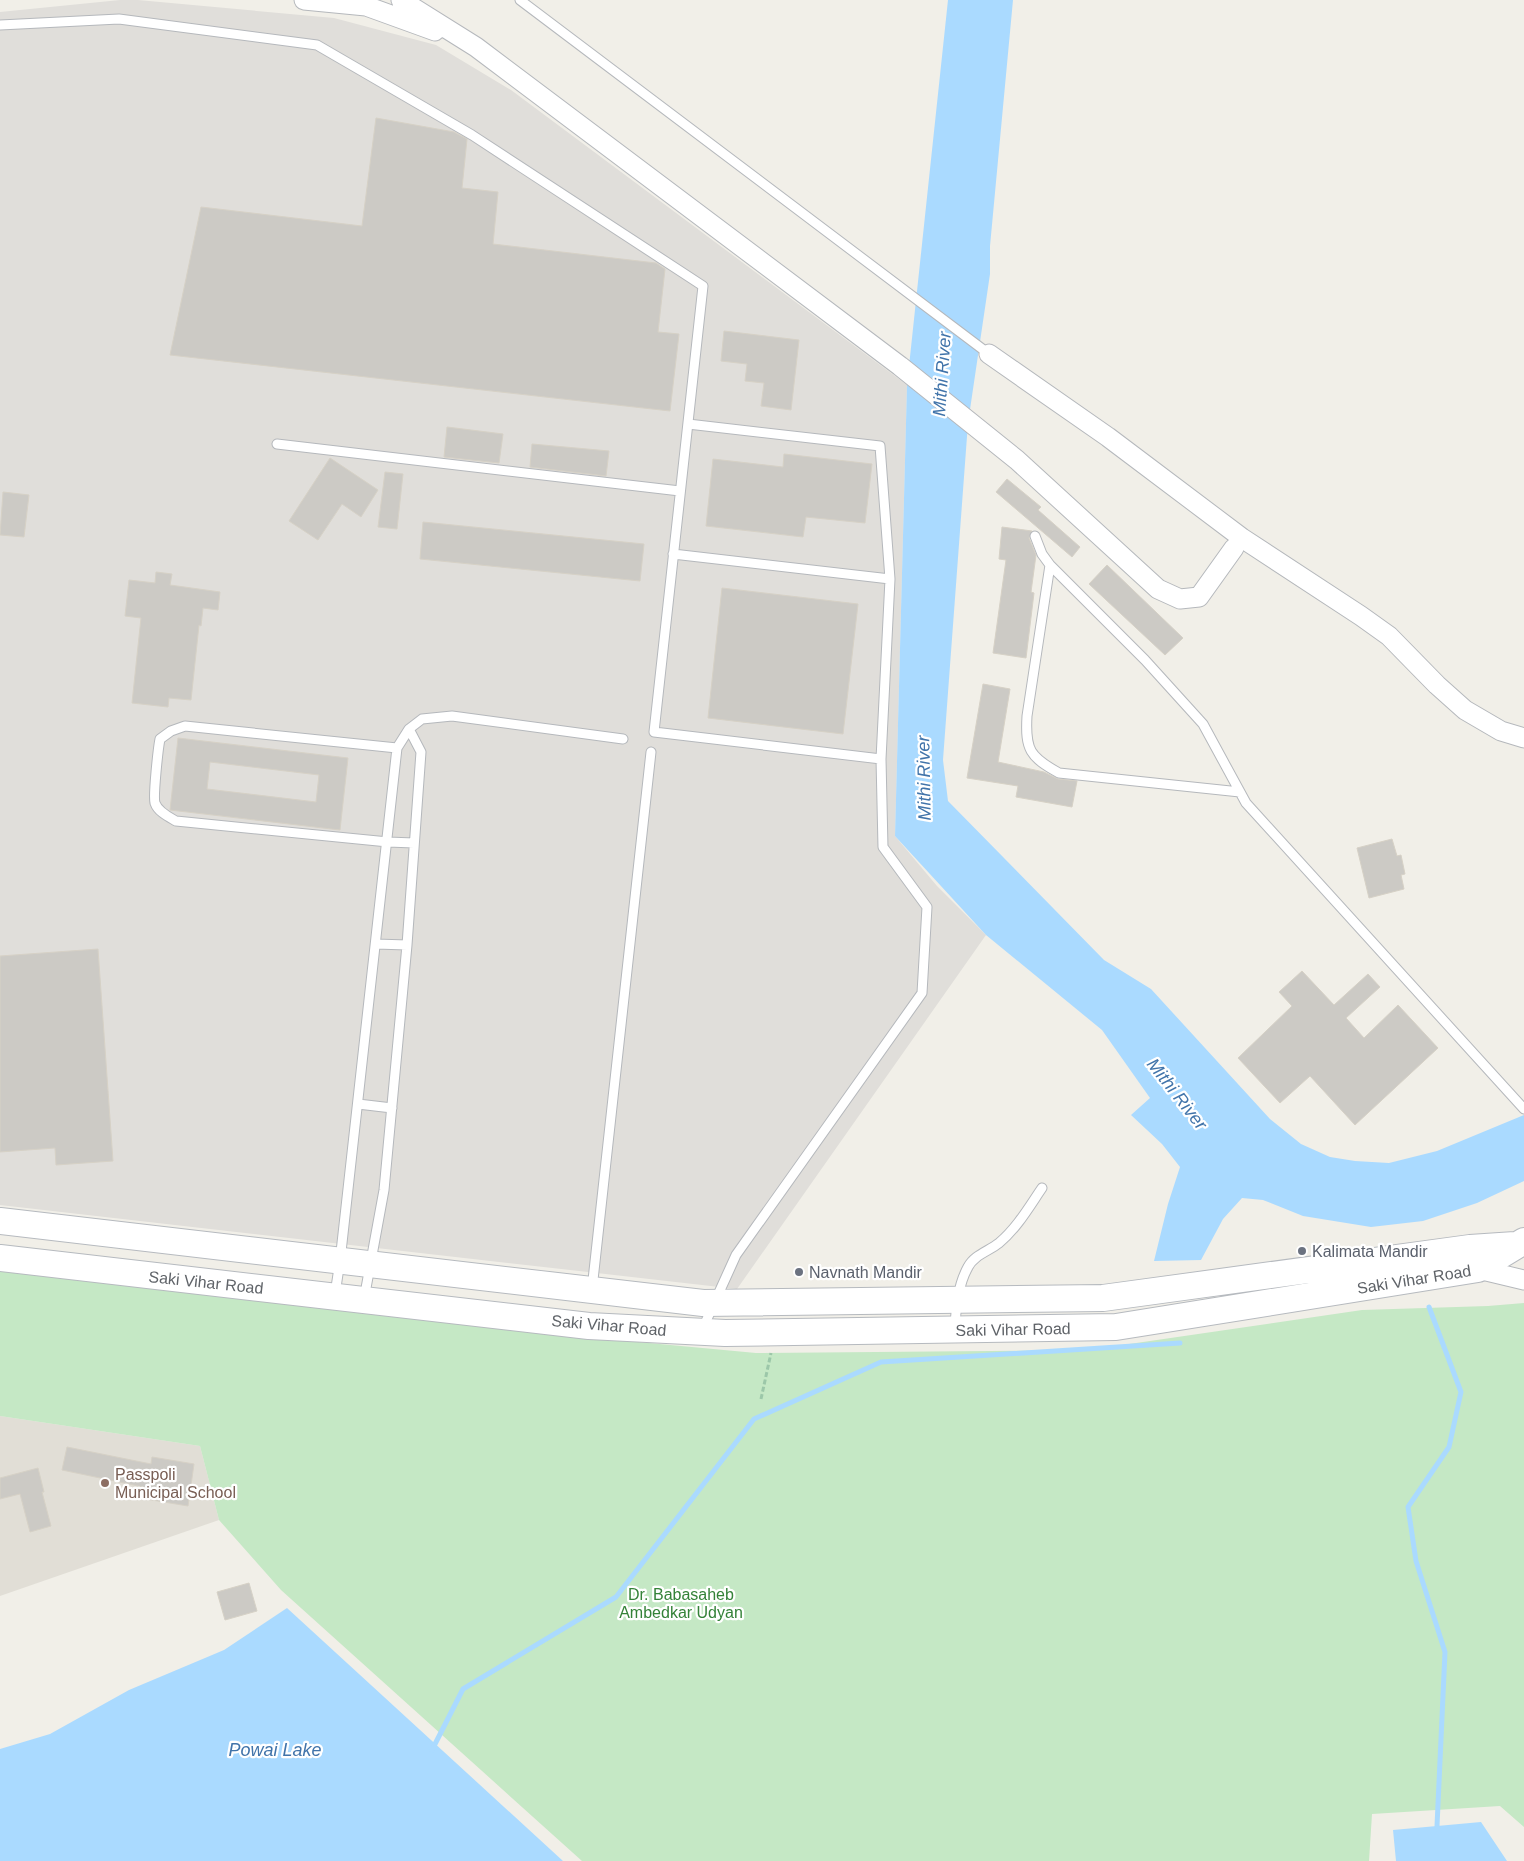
<svg xmlns="http://www.w3.org/2000/svg" width="1524" height="1861" font-family="Arial,sans-serif">
  <rect width="100%" height="100%" fill="#f1efe8"/>
  <path fill="#e0deda" d="M 120,0 L 138,0 L 334,18 L 436,45 L 511,90 L 907,385 L 895,836 L 937,886 L 986,935 L 737,1289 L 0,1205 L 0,12 Z"/>
  <path fill="#e1ded6" d="M 0,1416 L 200,1446 L 219,1520 L 0,1596 Z"/>
  <path fill="#c5e8c5" d="M 0,1252 L 542,1333 L 756,1353 L 1088,1350 L 1362,1310 L 1488,1306 L 1524,1303 L 1524,1827 L 1500,1806 L 1372,1814 L 1369,1861 L 582,1861 L 281,1590 L 219,1520 L 200,1446 L 0,1416 Z"/>
  <path fill="#aadaff" d="M 948,0 L 1013,0 L 990,246 L 990,274 L 968,423 L 943,760 L 948,801 L 1104,960 L 1151,989 L 1270,1119 L 1301,1144 L 1330,1157 L 1355,1161 L 1389,1163 L 1437,1151 L 1524,1115 L 1524,1181 L 1477,1203 L 1423,1221 L 1371,1227 L 1303,1216 L 1263,1200 L 1242,1198 L 1223,1219 L 1201,1260 L 1154,1261 L 1168,1204 L 1180,1167 L 1162,1144 L 1131,1115 L 1150,1098 L 1102,1030 L 986,935 L 895,836 L 907,385 Z
    M 287,1608 L 563,1861 L 0,1861 L 0,1749 L 50,1734 L 129,1690 L 224,1650 Z
    M 1481,1822 L 1507,1861 L 1396,1861 L 1393,1830 Z"/>
  <g fill="none" stroke-linecap="round" stroke-linejoin="round">
    <path stroke="#aadaff" stroke-width="5" d="M 1429,1307 L 1461,1392 L 1449,1447 L 1408,1507 L 1416,1561 L 1445,1652 L 1437,1826 L 1439,1831
      M 432,1750 L 463,1689 L 616,1597 L 754,1419 L 881,1362 L 1180,1343"/>
  </g>
  <path fill="#cccac5" stroke="#d6d1c6" fill-rule="evenodd" d="M 376,118 L 454,132 L 467,139 L 462,188 L 498,192 L 493,244 L 656,263 L 665,269 L 658,332 L 679,334 L 670,411 L 170,355 L 201,207 L 362,226 Z
    M 724,331 L 799,340 L 791,410 L 761,406 L 764,383 L 745,381 L 747,364 L 721,361 Z
    M 447,427 L 503,434 L 499,463 L 444,457 Z
    M 532,444 L 609,451 L 606,476 L 530,467 Z
    M 784,454 L 872,464 L 865,523 L 806,517 L 803,537 L 706,526 L 713,459 L 783,467 Z
    M 330,458 L 378,490 L 361,517 L 342,504 L 318,540 L 289,521 Z
    M 385,472 L 403,474 L 397,529 L 378,527 Z
    M 1007,479 L 1041,507 L 1038,510 L 1080,547 L 1072,557 L 996,492 Z
    M 3,492 L 29,495 L 24,537 L 0,535 Z
    M 423,522 L 644,544 L 640,581 L 420,559 Z
    M 1002,527 L 1032,531 L 1029,538 L 1036,555 L 1031,592 L 1034,593 L 1026,658 L 993,653 L 1006,560 L 999,559 Z
    M 1107,565 L 1183,638 L 1165,655 L 1089,584 Z
    M 156,572 L 172,574 L 170,585 L 220,592 L 218,610 L 203,608 L 201,626 L 199,625 L 191,700 L 169,698 L 168,707 L 132,703 L 141,618 L 125,616 L 129,580 L 155,583 Z
    M 722,588 L 858,604 L 843,734 L 708,718 Z
    M 983,684 L 1010,689 L 998,762 L 1044,772 L 1058,779 L 1077,781 L 1072,807 L 1016,797 L 1018,786 L 967,778 Z
    M 178,738 L 348,758 L 340,830 L 170,810 ZM 210,762 L 319,775 L 316,802 L 207,789 Z
    M 1392,839 L 1397,856 L 1401,855 L 1405,874 L 1401,875 L 1404,889 L 1369,898 L 1357,848 Z
    M 98,949 L 113,1161 L 56,1165 L 55,1148 L 0,1152 L 0,956 Z
    M 1302,971 L 1334,1005 L 1368,974 L 1380,987 L 1346,1018 L 1364,1038 L 1398,1005 L 1438,1048 L 1355,1125 L 1310,1076 L 1280,1103 L 1238,1058 L 1292,1006 L 1279,992 Z
    M 67,1447 L 151,1464 L 152,1457 L 194,1464 L 188,1506 L 146,1499 L 148,1488 L 62,1470 Z
    M 38,1468 L 44,1492 L 42,1492 L 51,1526 L 30,1532 L 20,1494 L 0,1499 L 0,1478 Z
    M 249,1583 L 257,1611 L 225,1620 L 217,1592 Z"/>
  <g fill="none" stroke-linecap="round" stroke-linejoin="round">
    <g stroke="#b5b8bc" stroke-width="11">
      <path id="service" d="M 520,0 L 989,354
        M 0,25 L 119,19 L 317,45 L 472,135 L 703,286 L 654,732 L 881,759
        M 688,424 L 880,446 L 890,579 L 881,759 L 883,847 L 927,907 L 922,993 L 736,1255 L 702,1330
        M 277,444 L 680,491
        M 1035,536 L 1042,554 L 1050,565 L 1145,660 L 1203,724 L 1246,803 L 1524,1109
        M 673,554 L 890,579
        M 1050,565 L 1027,716 C 1025,750 1030,757 1059,773 L 1240,792
        M 409,729 L 422,719 L 452,716 L 623,739
        M 397,748 L 185,726 L 171,731 L 160,739 C 158,749 153,796 155,803 C 158,812 169,817 176,821 L 388,842 L 414,843
        M 376,944 L 407,945
        M 358,1104 L 392,1108
        M 592,1289 L 651,752
        M 335,1294 L 340,1261 L 397,748 L 409,729 L 421,752 L 407,945 L 384,1190 L 364,1299
        M 955,1327 C 956,1307 958,1285 968,1267 C 974,1255 989,1251 999,1243 C 1017,1228 1029,1207 1042,1188"/>
    </g>
    <g stroke="#b5b8bc" stroke-width="21">
      <path id="minor" d="M 304,0 L 366,6 L 435,31
        M 401,0 L 476,47 L 900,366 L 1017,460 L 1158,589 L 1180,599 L 1199,597 L 1234,548
        M 989,354 L 1108,437 L 1242,538 L 1361,616 L 1389,636 L 1437,685 L 1465,710 L 1501,731 L 1524,738
        M 1475,1263 L 1478,1269 L 1524,1280"/>
    </g>
    <g stroke="#b6babf" stroke-width="28">
      <path id="secondary" d="M 0,1221 L 703,1303 L 1103,1298 L 1470,1248 L 1515,1245
        M 0,1258 L 589,1326 L 725,1333 L 1116,1327 L 1478,1269 L 1524,1241"/>
    </g>
    <path stroke="#9cc7a9" stroke-width="3" stroke-dasharray="5 2.5" stroke-linecap="butt" d="M 761,1399 L 771,1353"/>
    <use href="#service" stroke="#fff" stroke-width="9"/>
    <use href="#minor" stroke="#fff" stroke-width="19"/>
    <use href="#secondary" stroke="#fff" stroke-width="26"/>
  </g>
  <g fill="#6b7280" stroke="#fff" stroke-width="2">
    <circle cx="1302" cy="1251" r="5"/>
    <circle cx="799" cy="1272" r="5"/>
  </g>
  <circle fill="#8d6e63" stroke="#fff" stroke-width="2" cx="105" cy="1483" r="5"/>
  <g text-anchor="middle" stroke-width="4.5" stroke-linejoin="round" paint-order="stroke">
    <g font-size="16" fill="#5b616d" stroke="#fff" text-anchor="start">
      <text x="1312" y="1257">Kalimata Mandir</text>
      <text x="809" y="1278">Navnath Mandir</text>
    </g>
    <g font-size="16" fill="#5f6368" stroke="#fff">
      <text transform="translate(1414 1279) rotate(-9)" y="6">Saki Vihar Road</text>
      <text transform="translate(206 1282) rotate(6)" y="6">Saki Vihar Road</text>
      <text transform="translate(609 1325) rotate(5)" y="6">Saki Vihar Road</text>
      <text transform="translate(1013 1329) rotate(-1)" y="6">Saki Vihar Road</text>
    </g>
    <g font-size="16" fill="#785e54" stroke="#fff" text-anchor="start">
      <text x="115" y="1480">Passpoli<tspan x="115" dy="18">Municipal School</tspan></text>
    </g>
    <g font-size="16" fill="#348238" stroke="#fff">
      <text x="681" y="1600">Dr. Babasaheb<tspan x="681" dy="18">Ambedkar Udyan</tspan></text>
    </g>
    <g font-size="18" font-style="italic" fill="#4174aa" stroke="#fff">
      <text transform="translate(942 374) rotate(-86)" y="6">Mithi River</text>
      <text transform="translate(924 778) rotate(-91)" y="6">Mithi River</text>
      <text transform="translate(1177 1094) rotate(52)" y="6">Mithi River</text>
      <text x="275" y="1756">Powai Lake</text>
    </g>
  </g>
</svg>
